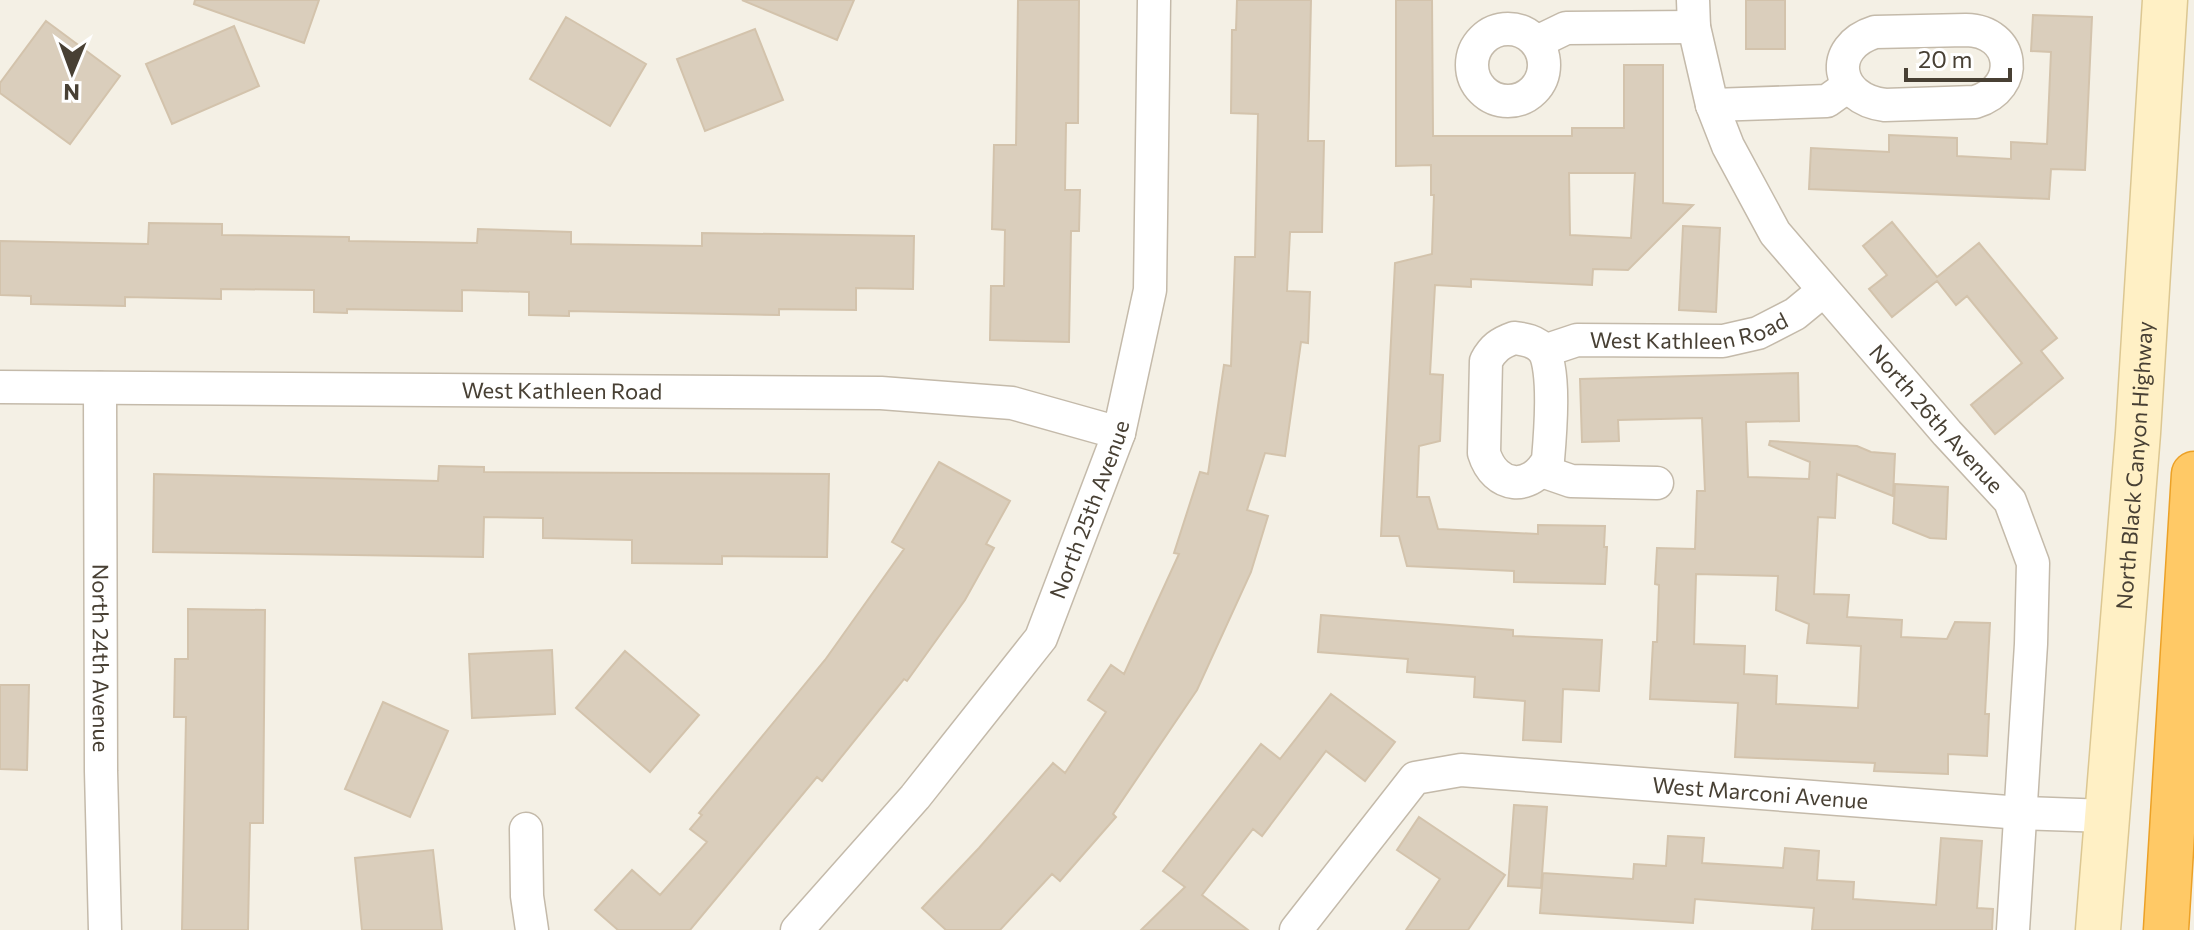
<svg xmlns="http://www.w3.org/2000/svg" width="2194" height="930" font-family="Commissioner,sans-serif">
  <rect width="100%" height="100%" fill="#f4f0e5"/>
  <path fill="#dacebc" stroke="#d3c3ac" stroke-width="2" fill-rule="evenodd" d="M 195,0 L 319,0 L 304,43 L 194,4 Z
    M 742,0 L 854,0 L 837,40 Z
    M 1018,0 L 1079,0 L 1078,123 L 1066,123 L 1065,190 L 1080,190 L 1079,231 L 1071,231 L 1069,342 L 990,340 L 991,286 L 1004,286 L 1005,230 L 992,229 L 994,145 L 1016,145 Z
    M 1237,0 L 1311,0 L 1308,141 L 1324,141 L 1322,232 L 1290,232 L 1287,291 L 1310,292 L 1308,343 L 1301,342 L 1285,456 L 1265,453 L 1247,510 L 1268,516 L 1251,572 L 1197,690 L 1113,814 L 1116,817 L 1060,881 L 1052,874 L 1000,930 L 946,930 L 922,908 L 979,848 L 1053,763 L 1065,773 L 1106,712 L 1088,700 L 1111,665 L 1124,674 L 1179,554 L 1174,553 L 1200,472 L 1208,474 L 1224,365 L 1231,366 L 1235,257 L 1255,257 L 1258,114 L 1231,113 L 1232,30 L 1236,30 Z
    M 1396,0 L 1432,0 L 1433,136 L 1572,136 L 1572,128 L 1624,128 L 1624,65 L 1663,65 L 1663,203 L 1693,205 L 1628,270 L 1593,269 L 1592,285 L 1471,279 L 1471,287 L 1435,285 L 1430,374 L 1443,375 L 1440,441 L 1419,446 L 1417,497 L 1429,497 L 1438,529 L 1538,534 L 1538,525 L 1605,526 L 1604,547 L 1607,547 L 1605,584 L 1514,582 L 1514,571 L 1407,566 L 1399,536 L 1381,536 L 1395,263 L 1432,254 L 1434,195 L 1431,195 L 1431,165 L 1396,166 ZM 1569,173 L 1635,173 L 1631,238 L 1570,235 Z
    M 1746,0 L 1785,0 L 1785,49 L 1746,49 Z
    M 2033,15 L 2092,17 L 2085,170 L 2051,169 L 2049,199 L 1809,189 L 1811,148 L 1889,152 L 1889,135 L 1957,138 L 1957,156 L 2011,159 L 2011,142 L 2047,144 L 2051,52 L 2031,51 Z
    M 566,17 L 646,64 L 610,126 L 530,79 Z
    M 46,21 L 120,76 L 70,144 L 0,93 L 0,83 Z
    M 234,26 L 259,86 L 172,124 L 146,64 Z
    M 755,29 L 783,100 L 705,131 L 677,59 Z
    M 1892,222 L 1937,277 L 1979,243 L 2057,338 L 2041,351 L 2063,378 L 1995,434 L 1971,405 L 2022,363 L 1967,296 L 1956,305 L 1937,281 L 1892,317 L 1869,289 L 1887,275 L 1863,246 Z
    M 149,223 L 222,224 L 222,235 L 349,237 L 349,241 L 477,243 L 478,229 L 571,232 L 571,244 L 702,246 L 702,233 L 914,236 L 913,289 L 856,288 L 856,310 L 779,309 L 779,315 L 569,311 L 569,316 L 529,315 L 529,292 L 462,290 L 462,311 L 347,309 L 347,313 L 314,312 L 314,290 L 221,289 L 221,299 L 125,297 L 125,306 L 31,304 L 31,296 L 0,295 L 0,241 L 148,244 Z
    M 1683,226 L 1720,228 L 1716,312 L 1679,310 Z
    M 1798,373 L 1799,421 L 1746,422 L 1748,477 L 1809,479 L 1810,462 L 1769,445 L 1770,441 L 1857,446 L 1871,452 L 1895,454 L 1893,496 L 1837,474 L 1835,518 L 1818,517 L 1814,594 L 1849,595 L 1847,617 L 1902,620 L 1901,637 L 1947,639 L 1955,622 L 1990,623 L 1985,714 L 1989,714 L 1987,756 L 1948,754 L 1948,774 L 1874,771 L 1875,763 L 1735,757 L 1738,703 L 1650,699 L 1653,642 L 1657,642 L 1659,585 L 1655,584 L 1657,548 L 1695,549 L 1697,491 L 1705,491 L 1702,418 L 1618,420 L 1619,441 L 1582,442 L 1580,379 ZM 1696,574 L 1778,576 L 1776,610 L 1809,624 L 1807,643 L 1861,646 L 1858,708 L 1776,704 L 1777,676 L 1744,674 L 1745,646 L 1694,644 Z
    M 939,462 L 1010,501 L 986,544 L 994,548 L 965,600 L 907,681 L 904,679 L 822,781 L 817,777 L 690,930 L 618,930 L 595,910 L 632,870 L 660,895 L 707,842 L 690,829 L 702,815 L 699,813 L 825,660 L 904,549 L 892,542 Z
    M 439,466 L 484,467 L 484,472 L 829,474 L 827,557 L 722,556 L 722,564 L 632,563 L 632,540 L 543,538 L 543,518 L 484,517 L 483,557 L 153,552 L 154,474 L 438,481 Z
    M 1895,484 L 1948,487 L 1946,539 L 1930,538 L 1893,523 Z
    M 188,609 L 265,610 L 263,823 L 250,823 L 248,930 L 182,930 L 186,717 L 174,717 L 175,659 L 188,659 Z
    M 1321,615 L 1513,630 L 1513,636 L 1602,640 L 1599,691 L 1563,689 L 1561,742 L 1523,740 L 1525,701 L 1474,697 L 1475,677 L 1407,672 L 1408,659 L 1318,652 Z
    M 552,650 L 555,714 L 472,718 L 469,654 Z
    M 625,651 L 699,715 L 650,772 L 576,708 Z
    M 0,685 L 29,685 L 27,770 L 0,769 Z
    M 1331,694 L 1395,742 L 1365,781 L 1326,751 L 1262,836 L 1253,829 L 1202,895 L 1248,930 L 1141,930 L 1185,887 L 1163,871 L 1261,744 L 1280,759 Z
    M 383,702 L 448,731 L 410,817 L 345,789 Z
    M 1514,805 L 1547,807 L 1541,888 L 1508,886 Z
    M 1419,817 L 1505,875 L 1468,930 L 1406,930 L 1440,879 L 1397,850 Z
    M 1668,836 L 1704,838 L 1702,863 L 1783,868 L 1785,848 L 1819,851 L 1817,880 L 1854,882 L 1853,899 L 1936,905 L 1941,838 L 1982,841 L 1977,908 L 1993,909 L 1992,930 L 1812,930 L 1814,908 L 1695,899 L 1693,923 L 1540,913 L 1543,873 L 1633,879 L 1634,864 L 1666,866 Z
    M 433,850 L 442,930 L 362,930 L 355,858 Z"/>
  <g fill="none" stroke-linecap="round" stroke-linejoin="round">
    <g stroke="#c4baaa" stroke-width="35">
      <g id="street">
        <path id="s1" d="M 1693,0 L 1694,27 L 1712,105 L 1728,146 L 1775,233 L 1947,433 L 2010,501 L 2033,563 L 2031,644 L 2013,930"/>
        <circle cx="1508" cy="65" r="36"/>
        <path d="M 1966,30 C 2015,31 2022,88 1975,102 L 1885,105 C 1835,99 1827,47 1875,32 Z"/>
        <path d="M 1537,42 L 1566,28 L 1694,27"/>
        <path d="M 1712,105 L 1827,101 L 1848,86"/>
        <path d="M 1514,338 C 1524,339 1536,341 1543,350 C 1556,367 1550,437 1548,460 C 1531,492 1495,489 1484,453 L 1486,361 C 1493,348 1500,343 1514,338 Z"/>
        <path id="s2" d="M 1544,351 L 1577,340 L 1723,341 L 1758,333 L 1795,314 L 1823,291"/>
        <path id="s3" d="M 0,387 L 881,393 L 1012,403 L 1119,433"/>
        <path id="s4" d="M 100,388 L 101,771 L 105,930"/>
        <path d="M 1542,471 L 1571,481 L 1657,483"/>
        <path d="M 526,829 L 527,896 L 532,930"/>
        <path id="s5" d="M 797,930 L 915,797 L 1041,638 L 1119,433 L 1150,290 L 1154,0"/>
        <path id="s6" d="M 1296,930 L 1415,778 L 1461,770 L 2021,813 L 2107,816"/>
      </g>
    </g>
    <g stroke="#dcc792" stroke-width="47">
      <g id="secondary">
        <path id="s7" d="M 2098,930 L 2138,433 L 2165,0"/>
      </g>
    </g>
    <g stroke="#eca127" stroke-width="47">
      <path id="highway" d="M 2166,930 L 2194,474"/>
    </g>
    <use href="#street" stroke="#fff" stroke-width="32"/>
    <use href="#secondary" stroke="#fff0c5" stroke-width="44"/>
    <use href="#highway" stroke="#ffc966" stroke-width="44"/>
  </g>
  <g text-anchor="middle" stroke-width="7" stroke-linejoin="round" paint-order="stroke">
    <g font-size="22" fill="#484034" stroke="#fff">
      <text dy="8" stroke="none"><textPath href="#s2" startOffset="148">West Kathleen Road</textPath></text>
      <text dy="8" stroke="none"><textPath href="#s3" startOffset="562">West Kathleen Road</textPath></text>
      <text dy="8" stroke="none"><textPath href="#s1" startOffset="496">North 26th Avenue</textPath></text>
      <text dy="8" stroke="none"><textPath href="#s7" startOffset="466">North Black Canyon Highway</textPath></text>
      <text dy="8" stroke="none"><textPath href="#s5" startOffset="518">North 25th Avenue</textPath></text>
      <text dy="8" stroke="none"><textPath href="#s4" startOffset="270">North 24th Avenue</textPath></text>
      <text dy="8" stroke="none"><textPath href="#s6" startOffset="540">West Marconi Avenue</textPath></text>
    </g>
  </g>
  <g transform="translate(72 72) rotate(181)" stroke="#ffffff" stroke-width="6" paint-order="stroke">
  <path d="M0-6L14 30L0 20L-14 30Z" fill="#484034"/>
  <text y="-12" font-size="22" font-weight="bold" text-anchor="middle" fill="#484034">N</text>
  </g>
  <path d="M1906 68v12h104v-12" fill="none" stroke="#484034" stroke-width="4"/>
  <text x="1918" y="68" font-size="24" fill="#484034" stroke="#ffffff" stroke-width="6" paint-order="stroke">20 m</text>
</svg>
